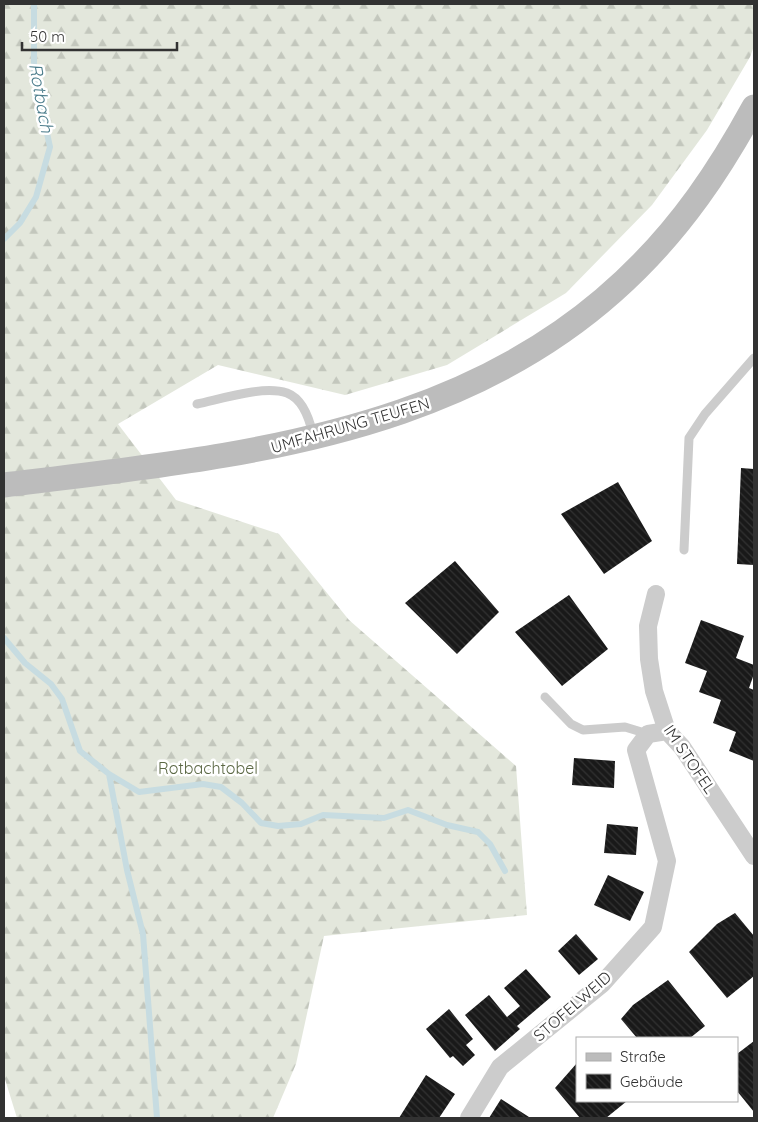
<svg xmlns="http://www.w3.org/2000/svg" width="758" height="1122" font-family="Quicksand,sans-serif">
  <defs>
    <pattern id="forest-firs" width="22" height="20" patternUnits="userSpaceOnUse" patternTransform="scale(1.25)"><rect width="22" height="20" fill="#e3e7dc"/><path d="M5 1l3.5 6h-7zM16 11l3.5 6h-7z" fill="#c3c7bd"/></pattern>
    <pattern id="building-back-hatch" width="6" height="6" patternUnits="userSpaceOnUse" patternTransform="scale(1.25)"><rect width="6" height="6" fill="#191919"/><path d="M-1 5l2 2M0 0l6 6M5-1l2 2" fill="none" stroke="#323232"/></pattern>
  </defs>
  <rect width="100%" height="100%" fill="#fff"/>
  <path fill="url(#forest-firs)" d="M 4,4 L 754,4 L 754,46 L 750,57 L 707,130 L 652,205 L 566,293 L 447,365 L 345,395 L 218,365 L 118,424 L 176,500 L 279,534 L 349,620 L 516,766 L 527,915 L 324,936 L 296,1064 L 273,1118 L 17,1118 L 4,1076 Z"/>
  <g fill="none" stroke-linecap="round" stroke-linejoin="round">
    <path stroke="#c7dce1" stroke-width="6" d="M 4,239 L 20,223 L 36,197 L 50,147 L 34,74 L 34,4
      M 4,638 L 25,663 L 51,684 L 62,699 L 80,751 L 109,774 L 127,870 L 143,934 L 157,1118
      M 109,774 L 139,792 L 203,784 L 221,787 L 242,803 L 261,823 L 278,826 L 301,824 L 323,815 L 384,818 L 408,810 L 447,825 L 478,832 L 490,844 L 505,871"/>
  </g>
  <path fill="url(#building-back-hatch)" d="M 741,468 L 754,469 L 754,565 L 737,564 Z
    M 618,482 L 652,541 L 604,574 L 561,514 Z
    M 455,561 L 499,612 L 457,654 L 405,603 Z
    M 569,595 L 608,649 L 562,686 L 515,632 Z
    M 701,620 L 744,636 L 736,658 L 754,665 L 754,674 L 749,688 L 754,690 L 754,761 L 729,751 L 736,732 L 713,723 L 721,700 L 699,692 L 707,671 L 685,663 Z
    M 574,758 L 615,761 L 614,788 L 572,785 Z
    M 607,824 L 638,827 L 636,855 L 604,853 Z
    M 608,875 L 644,892 L 630,921 L 594,905 Z
    M 735,913 L 754,936 L 754,976 L 727,998 L 689,952 L 717,924 Z
    M 576,934 L 598,959 L 579,975 L 558,951 Z
    M 526,969 L 551,997 L 517,1026 L 520,1029 L 495,1051 L 465,1015 L 489,995 L 507,1017 L 520,1006 L 504,988 Z
    M 668,980 L 705,1026 L 690,1038 L 637,1038 L 621,1019 L 633,1005 Z
    M 449,1009 L 473,1039 L 466,1045 L 475,1055 L 463,1066 L 453,1056 L 450,1058 L 426,1029 Z
    M 754,1041 L 754,1112 L 737,1091 L 737,1054 Z
    M 577,1063 L 577,1101 L 627,1101 L 606,1118 L 580,1118 L 555,1088 Z
    M 426,1075 L 455,1094 L 439,1118 L 399,1118 Z
    M 501,1099 L 529,1117 L 528,1118 L 489,1118 Z"/>
  <g fill="none" stroke-linecap="round" stroke-linejoin="round">
    <path stroke="#ccc" stroke-width="9" d="M 197,404 C 221,399 263,385 287,393 C 303,399 310,421 313,435
      M 684,550 L 689,438 L 705,414 L 754,358
      M 545,697 L 571,724 L 583,730 L 625,727 L 648,734"/>
    <path stroke="#ccc" stroke-width="18" d="M 656,594 L 648,626 L 649,659 L 654,691 L 667,731 L 682,747 L 754,856
      M 469,1118 L 500,1067 L 602,984 L 653,927 L 667,861 L 636,750 L 648,734 L 667,731"/>
    <path stroke="#bcbcbc" stroke-width="25" d="M 4,485 C 266,453 529,431 698,197 C 719,168 737,138 754,107"/>
  </g>
  <g text-anchor="middle" stroke-width="5" stroke-linejoin="round" paint-order="stroke">
    <g font-size="16" fill="#323232" stroke="#fff">
      <text transform="translate(350 425) rotate(-16)" y="6">UMFAHRUNG TEUFEN</text>
      <text transform="translate(690 759) rotate(56)" y="6">IM STOFEL</text>
      <text transform="translate(572 1006) rotate(-41)" y="6">STOFELWEID</text>
    </g>
    <g font-size="16" fill="#5b6844" stroke="#fff">
      <text x="208" y="774">Rotbachtobel</text>
    </g>
    <g font-size="18" font-style="italic" fill="#497b8a" stroke="#fff">
      <text transform="translate(41 98) rotate(80)" y="6">Rotbach</text>
    </g>
  </g>
  <rect width="758" height="1122" fill="none" stroke="#323232" stroke-width="10"/>
  <rect x="576" y="1037" width="162" height="65" fill="#ffffff" stroke="#adadad"/>
  <rect x="586" y="1053" width="25" height="8" fill="#bcbcbc" stroke="#adadad"/>
  <text x="620" y="1062" font-size="15" fill="#323232">Straße</text>
  <rect x="586" y="1074" width="25" height="15" fill="url(#building-back-hatch)" stroke="#adadad"/>
  <text x="620" y="1087" font-size="15" fill="#323232">Gebäude</text>
  <path d="M22 42v8h155v-8" fill="none" stroke="#323232" stroke-width="2.5"/>
  <text x="30" y="42" font-size="15" fill="#323232" stroke="#ffffff" stroke-width="4" paint-order="stroke">50 m</text>
</svg>
